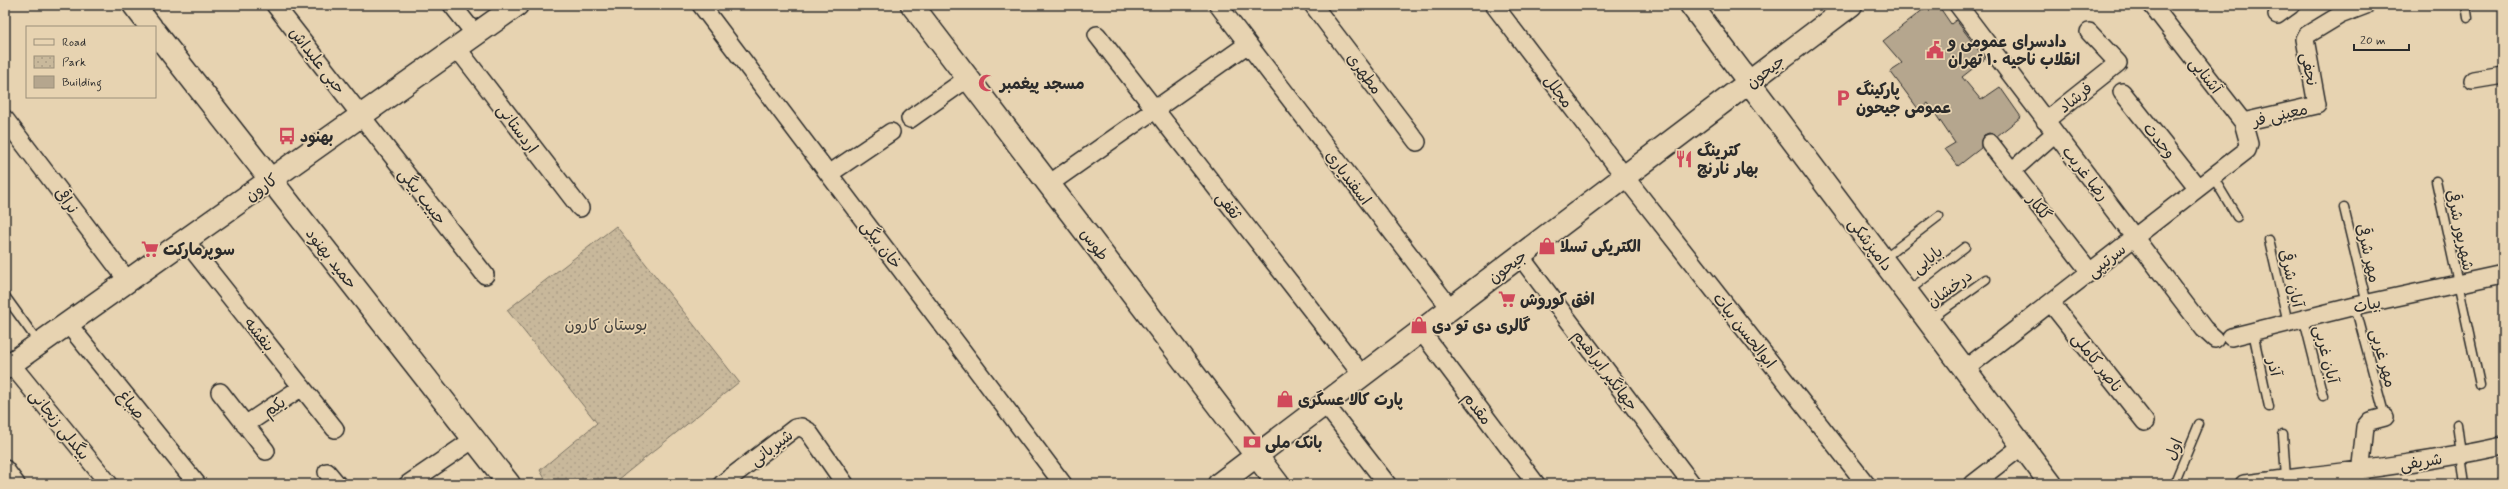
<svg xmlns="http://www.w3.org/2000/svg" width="2508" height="489" font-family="Mynerve,'Playpen Sans Arabic',sans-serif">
  <defs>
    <pattern id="park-dots" width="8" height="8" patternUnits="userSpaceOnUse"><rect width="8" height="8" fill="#c8b89b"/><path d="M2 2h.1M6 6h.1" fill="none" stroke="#ac9e86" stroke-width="1.8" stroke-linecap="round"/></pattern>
  </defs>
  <rect width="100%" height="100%" fill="#e7d3b1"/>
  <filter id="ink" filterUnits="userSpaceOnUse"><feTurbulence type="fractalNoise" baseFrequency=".025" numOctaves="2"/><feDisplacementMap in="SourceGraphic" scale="8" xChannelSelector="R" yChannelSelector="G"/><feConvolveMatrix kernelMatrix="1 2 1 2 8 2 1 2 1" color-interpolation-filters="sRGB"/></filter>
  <g filter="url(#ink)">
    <path fill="url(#park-dots)" stroke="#7a7263" d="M 616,226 L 739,382 L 613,484 L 548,484 L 540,470 L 597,423 L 507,310 Z"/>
    <path fill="#b5a68e" stroke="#2b2b2b" d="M 1929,5 L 1938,5 L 1951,24 L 1956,20 L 1985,59 L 1962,77 L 1981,100 L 2000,87 L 2021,117 L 1997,136 L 1989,133 L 1984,135 L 1981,140 L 1981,148 L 1958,166 L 1945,149 L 1955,143 L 1928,103 L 1919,110 L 1890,71 L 1902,63 L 1883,41 Z"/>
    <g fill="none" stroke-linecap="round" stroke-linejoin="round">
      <g stroke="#2b2b2b" stroke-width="11">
        <path id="lane" d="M 2466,5 L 2468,18
          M 2213,177 L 2237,217
          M 2436,181 L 2480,385
          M 2344,208 L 2367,304
          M 2269,240 L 2288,323
          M 1883,259 L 1939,216
          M 1907,292 L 1965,247
          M 5,296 L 39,343
          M 2355,306 L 2385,417
          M 1929,320 L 1986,279
          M 2304,320 L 2323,396
          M 2253,332 L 2269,407
          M 2457,424 L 2465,484
          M 2283,435 L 2286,478
          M 2174,484 L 2199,424"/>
      </g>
      <g stroke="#2b2b2b" stroke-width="20">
        <path id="street" d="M 275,5 L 485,275
          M 452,5 L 475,34
          M 701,5 L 1063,484
          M 1218,5 L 1451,309
          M 1313,5 L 1417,142
          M 1494,5 L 1625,177 L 1866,484
          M 1958,5 L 2204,329 L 2215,339
          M 2277,15 L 2291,5
          M 1097,35 L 1362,375
          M 457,48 L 580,208
          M 2473,80 L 2503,75
          M 2122,92 L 2198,188
          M 5,119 L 128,281
          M 910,119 L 968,78
          M 2045,121 L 2118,63 L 2089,32
          M 2243,122 L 2317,105 L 2305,39 L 2307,35 L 2340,15 L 2366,5
          M 1990,143 L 2090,272
          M 2012,171 L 2055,133
          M 829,174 L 891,132
          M 1049,184 L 1248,44
          M 185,240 L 335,429
          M 1520,256 L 1692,484
          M 2051,303 L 2145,422
          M 68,324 L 197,484
          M 1421,331 L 1536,484
          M 2231,337 L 2355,306 L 2503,274
          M 11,364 L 109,484
          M 1965,369 L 2247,150 L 2249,144 L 2243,122 L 2152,5
          M 220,392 L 266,451
          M 1325,404 L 1387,484
          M 245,425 L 302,387
          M 5,469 L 16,484
          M 327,472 L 337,484
          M 408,484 L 474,439
          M 722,484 L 795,428 L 801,427 L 808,431 L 845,484
          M 1973,484 L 2022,446
          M 2244,484 C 2331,473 2417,465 2503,446
          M 2359,484 L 2365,427 L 2370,421 L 2385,417"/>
      </g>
      <g stroke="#2b2b2b" stroke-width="25">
        <path id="secondary" d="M 134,5 L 151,27
          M 912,5 L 1278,484
          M 1691,5 L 2051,484
          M 155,32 L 509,484
          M 5,368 L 517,5
          M 1219,484 L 1851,5"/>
      </g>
      <use href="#lane" stroke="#e7d3b1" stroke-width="8"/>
      <use href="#street" stroke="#e7d3b1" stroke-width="17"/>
      <use href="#secondary" stroke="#e7d3b1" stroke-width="22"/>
    </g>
  </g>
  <defs>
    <g id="civic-bare" transform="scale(1.38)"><path d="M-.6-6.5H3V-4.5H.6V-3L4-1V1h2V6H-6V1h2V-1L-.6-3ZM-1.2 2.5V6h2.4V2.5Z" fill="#d1495b" stroke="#e7d3b1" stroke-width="2.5" paint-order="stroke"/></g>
    <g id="mosque-bare" transform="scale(1.38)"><path d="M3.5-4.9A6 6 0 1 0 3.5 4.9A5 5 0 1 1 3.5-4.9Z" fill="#d1495b" stroke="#e7d3b1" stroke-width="2.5" paint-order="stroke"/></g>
    <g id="parking-bare" transform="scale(1.38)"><path d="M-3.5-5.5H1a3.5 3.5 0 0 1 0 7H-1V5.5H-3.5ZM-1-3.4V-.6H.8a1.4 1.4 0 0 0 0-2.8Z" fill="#d1495b" stroke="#e7d3b1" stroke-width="2.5" paint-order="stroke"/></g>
    <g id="bus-bare" transform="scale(1.38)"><path d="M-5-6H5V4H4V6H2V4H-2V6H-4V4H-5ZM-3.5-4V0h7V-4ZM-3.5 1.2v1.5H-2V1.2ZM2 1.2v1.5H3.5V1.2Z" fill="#d1495b" stroke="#e7d3b1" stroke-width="2.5" paint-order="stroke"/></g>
    <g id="restaurant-bare" transform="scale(1.38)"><path d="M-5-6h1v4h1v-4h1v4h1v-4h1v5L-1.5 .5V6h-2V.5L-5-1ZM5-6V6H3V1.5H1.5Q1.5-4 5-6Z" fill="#d1495b" stroke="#e7d3b1" stroke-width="2.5" paint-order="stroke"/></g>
    <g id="shop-bare" transform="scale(1.38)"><path d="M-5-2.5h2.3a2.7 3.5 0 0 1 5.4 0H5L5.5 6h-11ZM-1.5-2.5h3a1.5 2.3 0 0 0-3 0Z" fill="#d1495b" stroke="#e7d3b1" stroke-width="2.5" paint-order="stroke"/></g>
    <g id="supermarket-bare" transform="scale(1.38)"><path d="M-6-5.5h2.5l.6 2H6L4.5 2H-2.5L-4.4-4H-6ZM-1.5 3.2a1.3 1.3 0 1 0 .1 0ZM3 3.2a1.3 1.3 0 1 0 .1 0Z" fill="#d1495b" stroke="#e7d3b1" stroke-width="2.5" paint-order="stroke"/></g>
    <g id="bank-bare" transform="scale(1.38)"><path d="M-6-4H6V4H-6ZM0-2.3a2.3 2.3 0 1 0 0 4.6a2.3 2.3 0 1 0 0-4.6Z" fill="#d1495b" stroke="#e7d3b1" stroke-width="2.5" paint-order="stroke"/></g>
  </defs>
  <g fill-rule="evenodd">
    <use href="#civic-bare" x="1935" y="50"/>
    <use href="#mosque-bare" x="987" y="83"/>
    <use href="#parking-bare" x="1843" y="98"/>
    <use href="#bus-bare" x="287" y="136"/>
    <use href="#restaurant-bare" x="1684" y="159"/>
    <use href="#shop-bare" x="1547" y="246"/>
    <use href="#supermarket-bare" x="150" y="249"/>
    <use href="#supermarket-bare" x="1507" y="299"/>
    <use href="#shop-bare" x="1419" y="325"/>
    <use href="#shop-bare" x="1285" y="399"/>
    <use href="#bank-bare" x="1252" y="442"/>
  </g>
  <g text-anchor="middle" stroke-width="3.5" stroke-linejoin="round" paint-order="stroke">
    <g font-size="16" font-weight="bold" fill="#2b2b2b" stroke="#e7d3b1" text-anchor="start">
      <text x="1948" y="47">دادسرای عمومی و<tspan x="1948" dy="18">انقلاب ناحیه ۱۰ تهران</tspan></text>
      <text x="1000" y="89">مسجد پیغمبر</text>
      <text x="1856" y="95">پارکینگ<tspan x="1856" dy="18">عمومی جیحون</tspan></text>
      <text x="300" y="142">بهنود</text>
      <text x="1697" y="156">کترینگ<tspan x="1697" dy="18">بهار نارنج</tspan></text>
      <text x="1560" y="252">الکتریکی تسلا</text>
      <text x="163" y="255">سوپرمارکت</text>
      <text x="1520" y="305">افق کوروش</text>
      <text x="1432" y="331">گالری دی تو دی</text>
      <text x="1298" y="405">پارت کالا عسگری</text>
      <text x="1265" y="448">بانک ملی</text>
    </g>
    <g font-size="16" fill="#2b2b2b" stroke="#e7d3b1">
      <text transform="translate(318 60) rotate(52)" y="6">حبی علیداش</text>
      <text transform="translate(2310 69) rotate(79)" y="6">نجفی</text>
      <text transform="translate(1765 71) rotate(-37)" y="6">جیحون</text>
      <text transform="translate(1365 73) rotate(53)" y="6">مطهری</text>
      <text transform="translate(2206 75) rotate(52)" y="6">آشنایی</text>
      <text transform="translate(1559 91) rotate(53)" y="6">مجلل</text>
      <text transform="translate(2075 97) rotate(-39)" y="6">فرشاد</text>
      <text transform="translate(2280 114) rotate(-13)" y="6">معینی فر</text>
      <text transform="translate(518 128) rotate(53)" y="6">اردستانی</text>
      <text transform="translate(2160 140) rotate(51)" y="6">وحدت</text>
      <text transform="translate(2086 173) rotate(52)" y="6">رضا غریب</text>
      <text transform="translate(1349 177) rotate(53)" y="6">اسفندیاری</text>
      <text transform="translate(261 187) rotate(-35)" y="6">کارون</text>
      <text transform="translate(423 196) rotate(52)" y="6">حبیب بیگی</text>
      <text transform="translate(67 200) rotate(53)" y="6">نراقی</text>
      <text transform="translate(1229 205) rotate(52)" y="6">ثقفی</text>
      <text transform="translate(2040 207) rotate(53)" y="6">گلکار</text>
      <text transform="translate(2461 230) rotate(78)" y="6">شهریور شرقی</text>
      <text transform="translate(882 244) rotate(53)" y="6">خان بیگی</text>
      <text transform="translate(1095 244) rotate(53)" y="6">طوس</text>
      <text transform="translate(1871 244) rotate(53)" y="6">دامپزشکی</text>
      <text transform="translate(2369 253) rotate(77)" y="6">مهر شرقی</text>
      <text transform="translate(332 258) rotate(52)" y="6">حمید بهنود</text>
      <text transform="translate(1927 259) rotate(-38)" y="6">بابایی</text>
      <text transform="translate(2106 260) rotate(-38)" y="6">سرتیپی</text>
      <text transform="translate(1507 266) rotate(-37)" y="6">جیحون</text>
      <text transform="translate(2292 278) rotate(77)" y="6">آبان شرقی</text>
      <text transform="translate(1949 288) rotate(-36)" y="6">درخشان</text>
      <text transform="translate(2367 304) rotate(-12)" y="6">بیات</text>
      <text transform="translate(1745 330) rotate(52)" y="6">ابوالحسن بیات</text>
      <text transform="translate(260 334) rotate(52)" y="6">بنفشه</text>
      <text transform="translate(2327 354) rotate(76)" y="6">آبان غربی</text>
      <text transform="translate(2384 358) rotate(75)" y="6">مهر غربی</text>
      <text transform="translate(2098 362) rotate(52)" y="6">ناصر کاملی</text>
      <text transform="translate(2275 367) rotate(78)" y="6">آذر</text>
      <text transform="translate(1606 370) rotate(53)" y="6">جهانگیر ابراهیم</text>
      <text transform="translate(132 404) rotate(51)" y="6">صباغ</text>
      <text transform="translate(274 406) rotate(-34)" y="6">یکم</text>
      <text transform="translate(1478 408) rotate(53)" y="6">مقدم</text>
      <text transform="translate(60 424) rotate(51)" y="6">بیگدلی زنجانی</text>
      <text transform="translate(771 447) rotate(-37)" y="6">شیربانی</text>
      <text transform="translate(2173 449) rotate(-67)" y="6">اول</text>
      <text transform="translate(2421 461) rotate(-9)" y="6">شریفی</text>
    </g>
    <g font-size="16" fill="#43403c" stroke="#e7d3b1">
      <text x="606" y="330">بوستان کارون</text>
    </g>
  </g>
  <rect width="2508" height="489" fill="none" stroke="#e7d3b1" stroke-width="20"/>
  <rect x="10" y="10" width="2488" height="469" fill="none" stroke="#2b2b2b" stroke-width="1.5" filter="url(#ink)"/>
  <rect x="26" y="26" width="130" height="72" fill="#e7d3b1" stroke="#9c907b"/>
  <rect x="34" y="39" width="20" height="6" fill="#e7d3b1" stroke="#9c907b"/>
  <text x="62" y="46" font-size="12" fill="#2b2b2b">Road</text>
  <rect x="34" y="56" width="20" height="12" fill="url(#park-dots)" stroke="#9c907b"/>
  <text x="62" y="66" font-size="12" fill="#2b2b2b">Park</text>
  <rect x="34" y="76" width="20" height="12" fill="#b5a68e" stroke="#9c907b"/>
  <text x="62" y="86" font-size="12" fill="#2b2b2b">Building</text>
  <path d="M2354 44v6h55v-6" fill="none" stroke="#2b2b2b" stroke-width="2"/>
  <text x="2360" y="44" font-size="12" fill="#2b2b2b" stroke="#e7d3b1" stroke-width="3" paint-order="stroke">20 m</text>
</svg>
